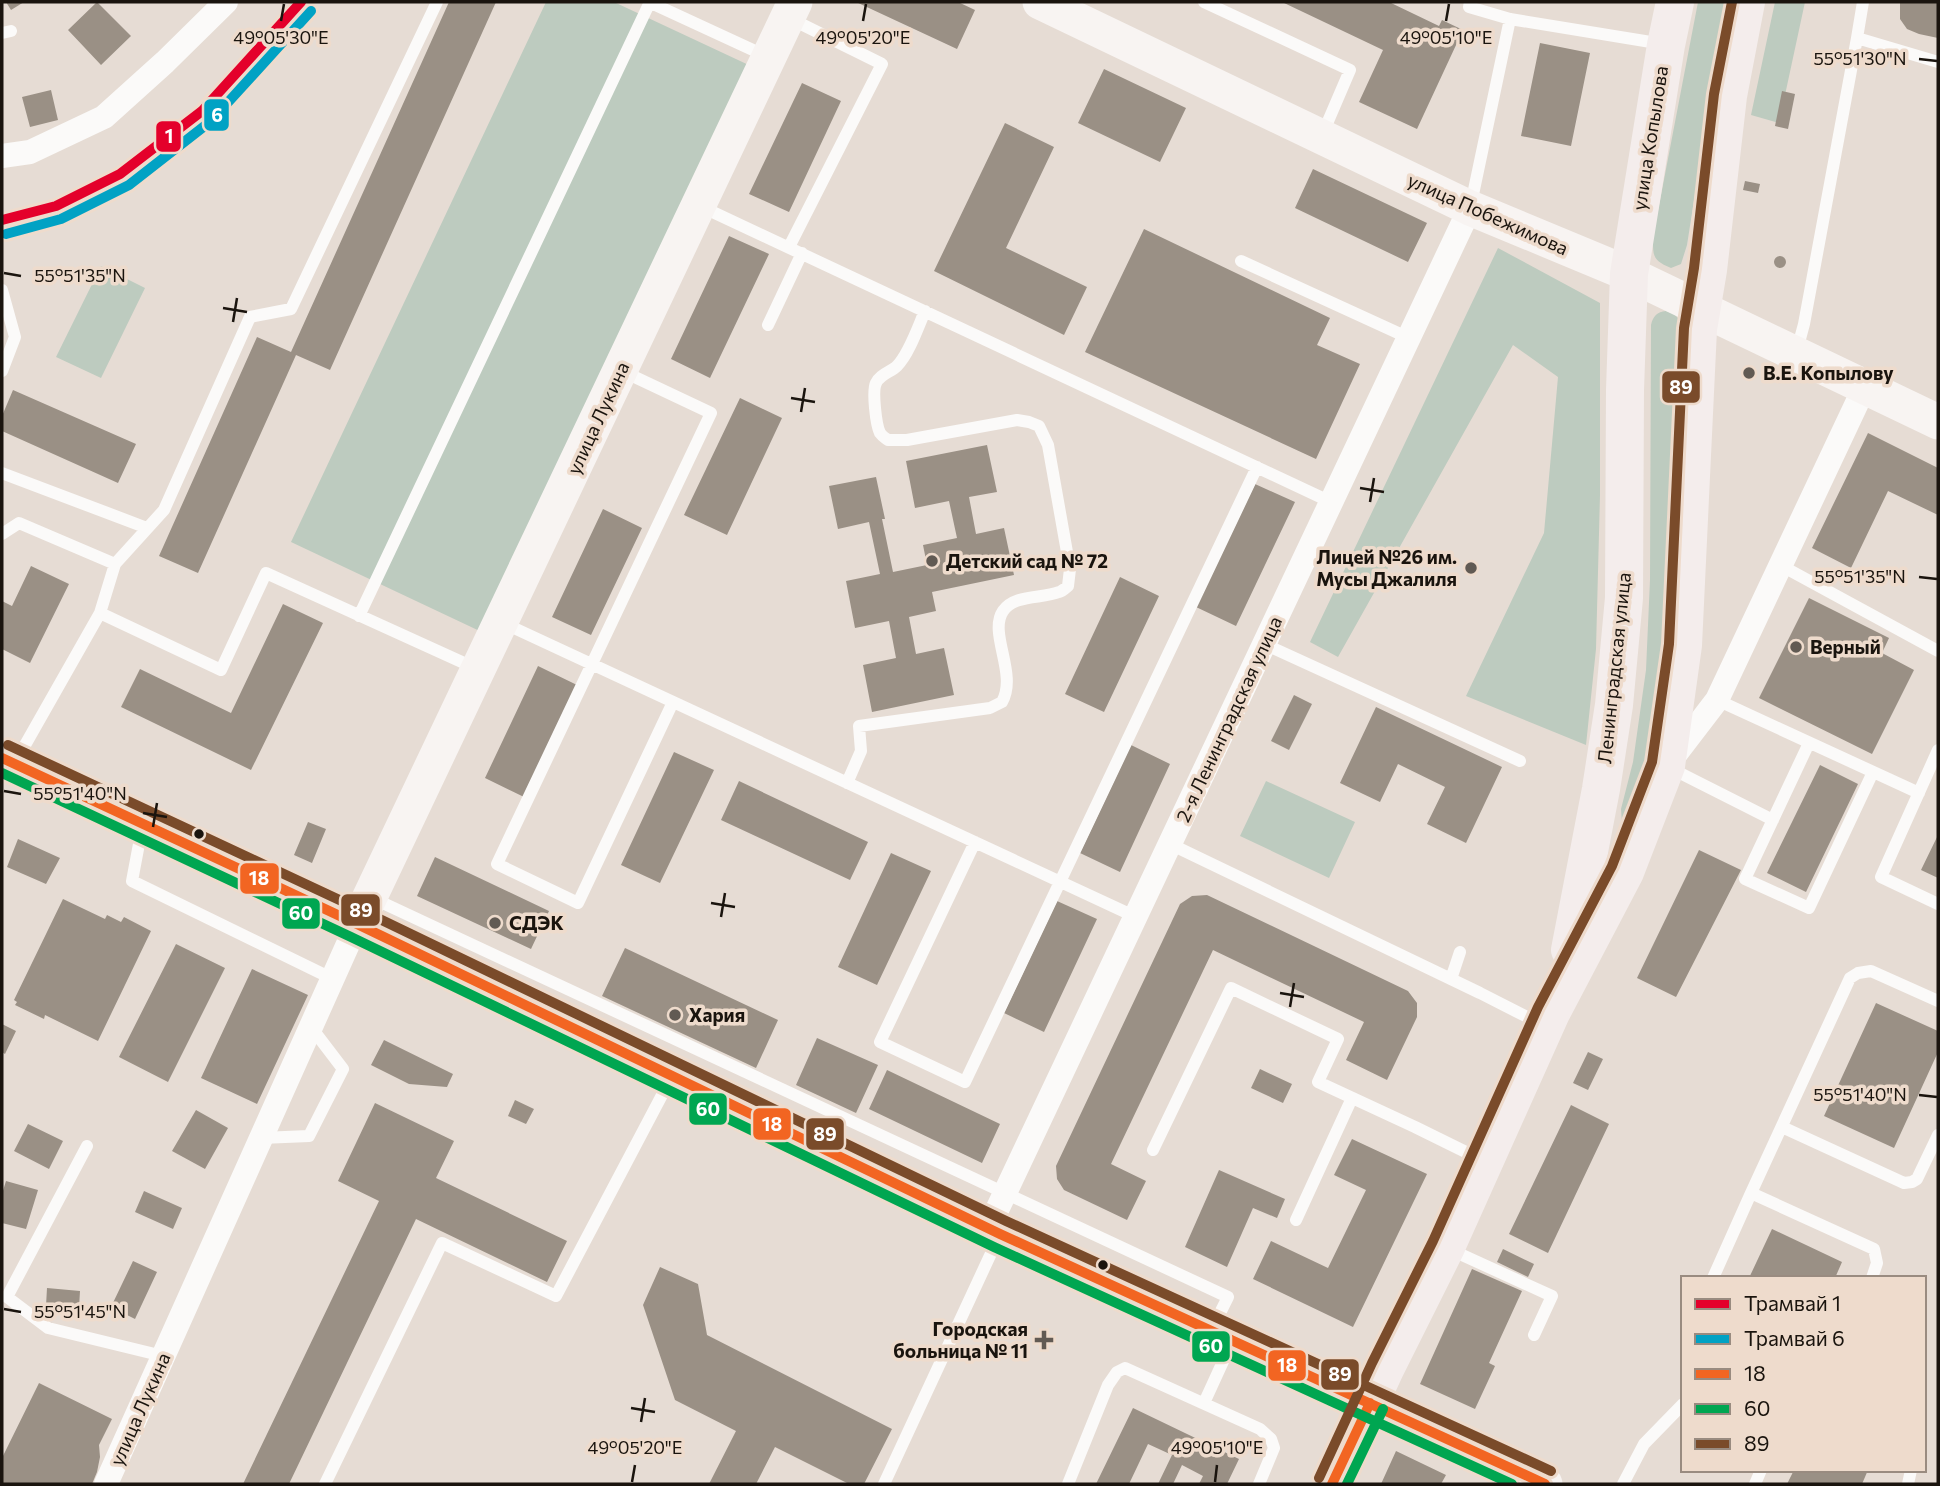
<svg xmlns="http://www.w3.org/2000/svg" width="1940" height="1486" font-family="Commissioner,sans-serif">
  <rect width="100%" height="100%" fill="#e6dcd4"/>
  <path fill="#bdcbbf" d="M 546,2 L 614,2 L 753,67 L 486,634 L 291,542 Z
    M 1698,2 L 1725,2 L 1687,245 L 1681,264 L 1671,268 C 1652,260 1653,256 1653,237 Z
    M 1775,2 L 1805,2 L 1779,123 L 1751,115 Z
    M 1498,248 L 1600,303 L 1600,495 L 1596,649 L 1586,745 L 1466,696 L 1544,533 L 1558,377 L 1513,345 L 1338,657 L 1310,642 Z
    M 101,266 L 145,288 L 101,378 L 56,357 Z
    M 1666,311 L 1674,314 L 1679,319 L 1670,620 L 1653,747 L 1627,824 L 1622,823 L 1621,809 L 1633,762 L 1646,670 L 1650,580 L 1651,325 C 1653,316 1657,312 1666,311 Z
    M 1266,781 L 1355,822 L 1329,878 L 1240,836 Z"/>
  <path fill="#9a9085" d="M 6,2 L 24,2 L 11,10 Z
    M 97,2 L 131,36 L 101,65 L 68,30 Z
    M 449,2 L 496,2 L 330,370 L 296,355 L 198,573 L 159,556 L 257,337 L 291,352 Z
    M 856,2 L 958,2 L 975,10 L 957,49 Z
    M 1282,2 L 1389,2 L 1439,26 L 1442,20 L 1463,30 L 1417,129 L 1359,102 L 1383,50 Z
    M 1900,2 L 1938,2 L 1938,38 L 1919,34 L 1907,29 L 1900,19 Z
    M 1540,43 L 1590,53 L 1571,146 L 1521,136 Z
    M 1104,69 L 1186,108 L 1160,162 L 1078,123 Z
    M 802,83 L 841,101 L 789,212 L 749,194 Z
    M 51,90 L 58,120 L 30,127 L 22,97 Z
    M 1782,91 L 1795,94 L 1788,129 L 1775,126 Z
    M 1005,123 L 1054,147 L 1006,248 L 1087,287 L 1064,335 L 934,271 Z
    M 1313,169 L 1427,223 L 1408,262 L 1295,208 Z
    M 1745,181 L 1760,184 L 1758,193 L 1743,190 Z
    M 1144,229 L 1330,318 L 1317,345 L 1360,364 L 1316,459 L 1085,352 Z
    M 729,236 L 769,254 L 710,378 L 671,359 Z
    M1774 262a6 6 0 1 1 12 0a6 6 0 1 1-12 0Z
    M 13,390 L 136,444 L 118,483 L 2,431 L 2,416 Z
    M 740,398 L 782,418 L 727,535 L 684,515 Z
    M 1868,433 L 1938,468 L 1938,515 L 1888,491 L 1851,568 L 1812,548 Z
    M 987,445 L 997,492 L 969,497 L 976,534 L 1004,528 L 1014,575 L 932,592 L 936,611 L 909,617 L 916,654 L 944,648 L 954,695 L 872,712 L 863,665 L 896,658 L 889,621 L 855,628 L 846,581 L 880,574 L 869,522 L 838,529 L 829,486 L 876,477 L 885,519 L 882,519 L 893,572 L 927,565 L 923,545 L 957,538 L 949,501 L 915,508 L 906,461 Z
    M 1255,484 L 1295,502 L 1236,626 L 1196,607 Z
    M 603,509 L 642,528 L 591,635 L 552,617 Z
    M 31,566 L 69,584 L 30,663 L 2,649 L 2,601 L 12,606 Z
    M 1120,577 L 1159,596 L 1104,712 L 1065,694 Z
    M 1809,598 L 1889,638 L 1882,653 L 1914,670 L 1872,754 L 1759,698 Z
    M 283,604 L 323,623 L 251,770 L 121,707 L 140,669 L 231,713 Z
    M 538,666 L 577,685 L 524,797 L 485,778 Z
    M 1294,695 L 1312,704 L 1289,750 L 1271,741 Z
    M 1376,707 L 1502,767 L 1466,843 L 1427,824 L 1445,787 L 1398,764 L 1380,802 L 1340,783 Z
    M 1131,745 L 1170,764 L 1120,872 L 1080,853 Z
    M 674,752 L 714,770 L 660,883 L 621,865 Z
    M 1820,765 L 1858,784 L 1806,892 L 1767,873 Z
    M 739,781 L 868,842 L 850,880 L 721,820 Z
    M 308,822 L 326,829 L 312,863 L 294,855 Z
    M 1938,835 L 1938,878 L 1921,870 Z
    M 18,839 L 60,858 L 46,884 L 7,867 Z
    M 1699,850 L 1741,870 L 1676,997 L 1637,978 Z
    M 891,853 L 931,871 L 877,985 L 838,967 Z
    M 435,857 L 549,911 L 531,949 L 417,896 Z
    M 1207,895 L 1408,991 L 1417,1003 L 1417,1017 L 1387,1080 L 1346,1060 L 1364,1022 L 1213,950 L 1111,1164 L 1146,1181 L 1127,1220 L 1064,1190 L 1057,1179 L 1056,1166 L 1180,904 L 1192,896 Z
    M 63,899 L 105,919 L 107,915 L 121,922 L 124,917 L 151,931 L 98,1041 L 45,1015 L 44,1019 L 15,1005 L 17,1002 L 14,1000 Z
    M 1057,901 L 1097,919 L 1044,1032 L 1004,1013 Z
    M 176,944 L 225,968 L 168,1082 L 119,1057 Z
    M 625,948 L 778,1020 L 756,1068 L 602,996 Z
    M 252,969 L 308,995 L 257,1104 L 201,1078 Z
    M 1876,1003 L 1938,1031 L 1938,1052 L 1894,1148 L 1824,1116 Z
    M 2,1024 L 16,1031 L 5,1054 L 2,1052 Z
    M 817,1038 L 878,1065 L 856,1113 L 796,1085 Z
    M 384,1040 L 453,1074 L 447,1087 L 409,1084 L 371,1065 Z
    M 1588,1052 L 1603,1059 L 1588,1090 L 1573,1083 Z
    M 1260,1069 L 1292,1084 L 1283,1103 L 1251,1088 Z
    M 887,1070 L 1000,1124 L 982,1163 L 869,1109 Z
    M 515,1100 L 534,1109 L 526,1124 L 508,1116 Z
    M 375,1103 L 454,1141 L 436,1178 L 567,1241 L 547,1282 L 416,1219 L 289,1484 L 243,1484 L 379,1201 L 338,1181 Z
    M 1571,1105 L 1609,1124 L 1548,1253 L 1509,1234 Z
    M 196,1110 L 228,1128 L 205,1169 L 172,1151 Z
    M 28,1124 L 63,1141 L 49,1169 L 14,1151 Z
    M 1352,1139 L 1427,1174 L 1353,1327 L 1253,1279 L 1271,1241 L 1328,1268 L 1366,1190 L 1334,1175 Z
    M 1219,1170 L 1285,1199 L 1277,1218 L 1253,1208 L 1227,1267 L 1185,1247 Z
    M 6,1181 L 38,1190 L 26,1229 L 2,1223 L 2,1194 Z
    M 144,1191 L 182,1208 L 173,1229 L 135,1212 Z
    M 1772,1229 L 1842,1262 L 1835,1278 L 1749,1278 Z
    M 1503,1249 L 1534,1264 L 1528,1277 L 1497,1262 Z
    M 133,1261 L 157,1272 L 135,1319 L 111,1307 Z
    M 660,1267 L 698,1284 L 707,1335 L 892,1429 L 864,1484 L 849,1484 L 775,1447 L 756,1484 L 709,1484 L 736,1431 L 675,1400 L 643,1305 Z
    M 1472,1269 L 1522,1291 L 1489,1363 L 1495,1366 L 1475,1409 L 1420,1384 Z
    M 47,1288 L 80,1291 L 79,1308 L 46,1306 Z
    M 39,1383 L 112,1419 L 99,1445 L 100,1457 L 97,1472 L 92,1484 L 2,1484 L 2,1458 Z
    M 1133,1408 L 1239,1459 L 1227,1484 L 1199,1484 L 1203,1476 L 1182,1465 L 1173,1484 L 1158,1484 L 1172,1455 L 1148,1444 L 1129,1484 L 1096,1484 Z
    M 1396,1451 L 1446,1475 L 1441,1484 L 1381,1484 Z
    M 1794,1470 L 1868,1470 L 1862,1484 L 1787,1484 Z"/>
  <g fill="none" stroke-linecap="round" stroke-linejoin="round">
    <path stroke="#fbfaf9" stroke-width="12" d="M 649,2 L 766,56
      M 1204,2 L 1350,70 L 1323,133
      M 1470,2 L 1469,7 L 1510,19 L 1663,44
      M 2,33 L 11,31
      M 1857,38 L 1863,2
      M 1471,204 L 1510,19
      M 702,207 L 1331,502
      M 789,247 L 882,64 L 791,19
      M 1241,261 L 1409,338
      M 2,290 L 15,337 L 2,371
      M 768,325 L 802,253
      M 1797,350 L 1804,324 L 1857,38 L 1938,62
      M 622,371 L 711,413 L 497,864 L 578,903 L 673,702
      M 2,473 L 147,528
      M 2,534 L 19,523 L 115,564 L 100,613
      M 115,564 L 164,510 L 250,317 L 291,309 L 437,2
      M 1780,565 L 1938,651
      M 359,616 L 650,2
      M 501,622 L 1136,917
      M 1264,644 L 1520,761
      M 1717,700 L 1919,793
      M 1809,743 L 1745,879 L 1809,908 L 1873,772
      M 1938,750 L 1881,877 L 1938,904
      M 16,761 L 100,613 L 221,670 L 266,573 L 475,668
      M 1670,768 L 1773,820
      M 847,783 L 861,751 L 859,726 L 990,708 L 1002,702 C 1018,674 988,633 1003,611 C 1015,594 1042,599 1059,592 C 1061,592 1067,587 1068,586 L 1070,569 L 1048,445 L 1039,426 L 1029,422 L 1017,420 L 907,440 L 888,440 C 884,437 883,437 880,433 C 876,425 872,391 876,383 C 880,374 891,372 897,366 C 909,354 918,327 925,311
      M 142,828 L 132,881 L 333,979
      M 975,842 L 880,1042 L 965,1082 L 1257,467
      M 1170,844 L 1480,993 L 1541,1024
      M 370,897 L 1228,1297 L 1213,1327
      M 1451,979 L 1460,952
      M 1782,1127 L 1904,1183 L 1912,1182 L 1917,1179 L 1938,1135
      M 261,1138 L 309,1136 L 343,1069 L 311,1027
      M 87,1146 L 7,1297 L 48,1328 L 163,1356
      M 1153,1150 L 1231,988 L 1338,1039 L 1318,1082 L 1415,1127 L 1482,1160
      M 1751,1193 L 1850,978 L 1858,973 L 1871,971 L 1938,1001
      M 1296,1220 L 1352,1098
      M 1449,1249 L 1552,1296 L 1534,1335
      M 1713,1278 L 1751,1193 L 1874,1249 L 1877,1263 L 1872,1278
      M 1204,1403 L 1231,1344
      M 325,1484 L 442,1243 L 556,1296 L 671,1078
      M 884,1484 L 1000,1234
      M 1068,1484 L 1108,1385 L 1117,1372 L 1125,1368 L 1260,1429 L 1271,1439 L 1274,1448 L 1259,1484
      M 1623,1484 L 1644,1444 L 1683,1404
      M 1755,1484 L 1761,1470
      M 1908,1484 L 1911,1470"/>
    <path stroke="#fbfaf9" stroke-width="24" d="M 2,156 L 30,152 L 104,117 L 165,62 L 226,2
      M 1671,760 L 1717,700 L 1865,386
      M 988,1229 L 1470,208
      M 106,1484 L 357,924"/>
    <path stroke="#f8f4f2" stroke-width="35" d="M 1040,2 L 1470,208 L 1629,274 L 1938,422
      M 2,758 L 357,924 L 1000,1234 L 1545,1484
      M 357,924 L 795,2"/>
    <path stroke="#f4edec" stroke-width="38" d="M 1570,950 L 1601,789 L 1614,705 L 1624,598 L 1625,390 L 1629,274 L 1666,45 L 1675,2
      M 1332,1484 L 1385,1369 L 1446,1247 L 1551,1013 L 1625,872 L 1666,766 L 1683,645 L 1698,329 L 1708,270 L 1728,96 L 1746,2"/>
    <g stroke="#eedbcc" stroke-width="16">
      <path id="bus-1" d="M 2,758 L 357,924 L 1000,1234 L 1545,1484
        M 1332,1484 L 1370,1403"/>
    </g>
    <g stroke="#eedbcc" stroke-width="16">
      <path id="bus-2" d="M 2,773 L 351,937 L 994,1247 L 1512,1484
        M 1347,1484 L 1383,1409"/>
    </g>
    <g stroke="#eedbcc" stroke-width="16">
      <path id="bus-3" d="M 8,745 L 363,911 L 1006,1221 L 1551,1471
        M 1319,1478 L 1372,1363 L 1433,1241 L 1538,1007 L 1612,866 L 1652,762 L 1669,644 L 1684,328 L 1694,268 L 1714,94 L 1732,2"/>
    </g>
    <use href="#bus-1" stroke="#f26522" stroke-width="10"/>
    <use href="#bus-2" stroke="#00a651" stroke-width="10"/>
    <use href="#bus-3" stroke="#7a4b2a" stroke-width="10"/>
    <g stroke="#eedbcc" stroke-width="16">
      <path id="tram-1" d="M 2,220 L 56,206 L 120,174 L 202,111 L 301,2"/>
    </g>
    <g stroke="#eedbcc" stroke-width="16">
      <path id="tram-2" d="M 6,234 L 61,219 L 129,185 L 211,121 L 311,11"/>
    </g>
    <use href="#tram-1" stroke="#e4002b" stroke-width="10"/>
    <use href="#tram-2" stroke="#01a2c4" stroke-width="10"/>
  </g>
  <path fill="none" stroke="#1a140e" stroke-width="2.5" d="M 281,21 L 284,4M 863,21 L 866,4M 1446,21 L 1449,4M 1919,59 L 1937,61M 4,273 L 21,276M 223,308 L 247,312M 233,322 L 237,298M 791,398 L 815,402M 801,412 L 805,388M 1360,488 L 1384,492M 1370,502 L 1374,478M 1919,577 L 1937,579M 4,791 L 21,794M 143,813 L 167,817M 153,827 L 157,803M 711,903 L 735,907M 721,917 L 725,893M 1280,993 L 1304,997M 1290,1007 L 1294,983M 1919,1095 L 1937,1097M 4,1309 L 21,1312M 631,1408 L 655,1412M 641,1422 L 645,1398M 632,1482 L 635,1465M 1215,1482 L 1217,1465"/>
  <g fill="#615a53" stroke="#eedbcc" stroke-width="2.5">
    <circle cx="1749" cy="373" r="7"/>
    <circle cx="932" cy="561" r="7"/>
    <circle cx="1471" cy="568" r="7"/>
    <circle cx="1796" cy="647" r="7"/>
    <circle cx="495" cy="923" r="7"/>
    <circle cx="675" cy="1015" r="7"/>
    <path d="M1040.5 1329.5h7v7h7v7h-7v7h-7v-7h-7v-7h7z"/>
  </g>
  <g fill="#1a140e" stroke="#eedbcc" stroke-width="2.5">
    <circle cx="199" cy="834" r="6"/>
    <circle cx="1103" cy="1265" r="6"/>
  </g>
  <g text-anchor="middle" stroke-width="7" stroke-linejoin="round" paint-order="stroke">
    <g font-size="19" fill="#1a140e" stroke="#eedbcc">
      <text transform="translate(1650 138) rotate(-81)" y="7">улица Копылова</text>
      <text transform="translate(1488 214) rotate(24)" y="7">улица Побежимова</text>
      <text transform="translate(598 418) rotate(-65)" y="7">улица Лукина</text>
      <text transform="translate(1614 668) rotate(-84)" y="7">Ленинградская улица</text>
      <text transform="translate(1229 719) rotate(-65)" y="7">2-я Ленинградская улица</text>
      <text transform="translate(140 1409) rotate(-66)" y="7">улица Лукина</text>
    </g>
    <g font-size="19" font-weight="bold" fill="#1a140e" stroke="#eedbcc" text-anchor="start">
      <text x="1763" y="380">В.Е. Копылову</text>
      <text x="1457" y="564" text-anchor="end">Лицей №26 им.<tspan x="1457" dy="22">Мусы Джалиля</tspan></text>
      <text x="946" y="568">Детский сад № 72</text>
      <text x="1810" y="654">Верный</text>
      <text x="509" y="930">СДЭК</text>
      <text x="689" y="1022">Хария</text>
      <text x="1028" y="1336" text-anchor="end">Городская<tspan x="1028" dy="22">больница № 11</tspan></text>
    </g>
  </g>
  <g font-size="18" text-anchor="middle" fill="#1a140e" stroke="#eedbcc" stroke-width="7" stroke-linejoin="round" paint-order="stroke">
    <text x="281" y="44">49°05'30"E</text>
    <text x="863" y="44">49°05'20"E</text>
    <text x="1446" y="44">49°05'10"E</text>
    <text x="1860" y="65">55°51'30"N</text>
    <text x="80" y="282">55°51'35"N</text>
    <text x="1860" y="583">55°51'35"N</text>
    <text x="80" y="800">55°51'40"N</text>
    <text x="1860" y="1101">55°51'40"N</text>
    <text x="80" y="1318">55°51'45"N</text>
    <text x="635" y="1454">49°05'20"E</text>
    <text x="1217" y="1454">49°05'10"E</text>
  </g>
  <g stroke="#eedbcc" stroke-width="2.5">
    <rect x="203" y="98" width="27" height="34" rx="7" fill="#01a2c4"/>
    <rect x="155" y="120" width="27" height="33" rx="7" fill="#e4002b"/>
    <rect x="1661" y="370" width="40" height="34" rx="7" fill="#7a4b2a"/>
    <rect x="239" y="862" width="41" height="33" rx="7" fill="#f26522"/>
    <rect x="340" y="893" width="41" height="34" rx="7" fill="#7a4b2a"/>
    <rect x="281" y="897" width="40" height="33" rx="7" fill="#00a651"/>
    <rect x="688" y="1092" width="40" height="34" rx="7" fill="#00a651"/>
    <rect x="752" y="1107" width="40" height="34" rx="7" fill="#f26522"/>
    <rect x="805" y="1117" width="40" height="34" rx="7" fill="#7a4b2a"/>
    <rect x="1191" y="1330" width="40" height="33" rx="7" fill="#00a651"/>
    <rect x="1267" y="1349" width="40" height="33" rx="7" fill="#f26522"/>
    <rect x="1320" y="1358" width="40" height="33" rx="7" fill="#7a4b2a"/>
  </g>
  <g font-size="19" text-anchor="middle" font-weight="bold" fill="#fff">
    <text x="217" y="122">6</text>
    <text x="169" y="143">1</text>
    <text x="1681" y="394">89</text>
    <text x="259" y="885">18</text>
    <text x="361" y="917">89</text>
    <text x="301" y="920">60</text>
    <text x="708" y="1116">60</text>
    <text x="772" y="1131">18</text>
    <text x="825" y="1141">89</text>
    <text x="1211" y="1353">60</text>
    <text x="1287" y="1372">18</text>
    <text x="1340" y="1381">89</text>
  </g>
  <rect width="1940" height="1486" fill="none" stroke="#1a140e" stroke-width="7"/>
  <rect x="1681" y="1276" width="245" height="196" fill="#eedbcc" stroke="#998b80" stroke-width="2"/>
  <rect x="1695" y="1299" width="35" height="10" fill="#e4002b" stroke="#998b80" stroke-width="2"/>
  <text x="1744" y="1311" font-size="21" fill="#1a140e">Трамвай 1</text>
  <rect x="1695" y="1334" width="35" height="10" fill="#01a2c4" stroke="#998b80" stroke-width="2"/>
  <text x="1744" y="1346" font-size="21" fill="#1a140e">Трамвай 6</text>
  <rect x="1695" y="1369" width="35" height="10" fill="#f26522" stroke="#998b80" stroke-width="2"/>
  <text x="1744" y="1381" font-size="21" fill="#1a140e">18</text>
  <rect x="1695" y="1404" width="35" height="10" fill="#00a651" stroke="#998b80" stroke-width="2"/>
  <text x="1744" y="1416" font-size="21" fill="#1a140e">60</text>
  <rect x="1695" y="1439" width="35" height="10" fill="#7a4b2a" stroke="#998b80" stroke-width="2"/>
  <text x="1744" y="1451" font-size="21" fill="#1a140e">89</text>
</svg>
